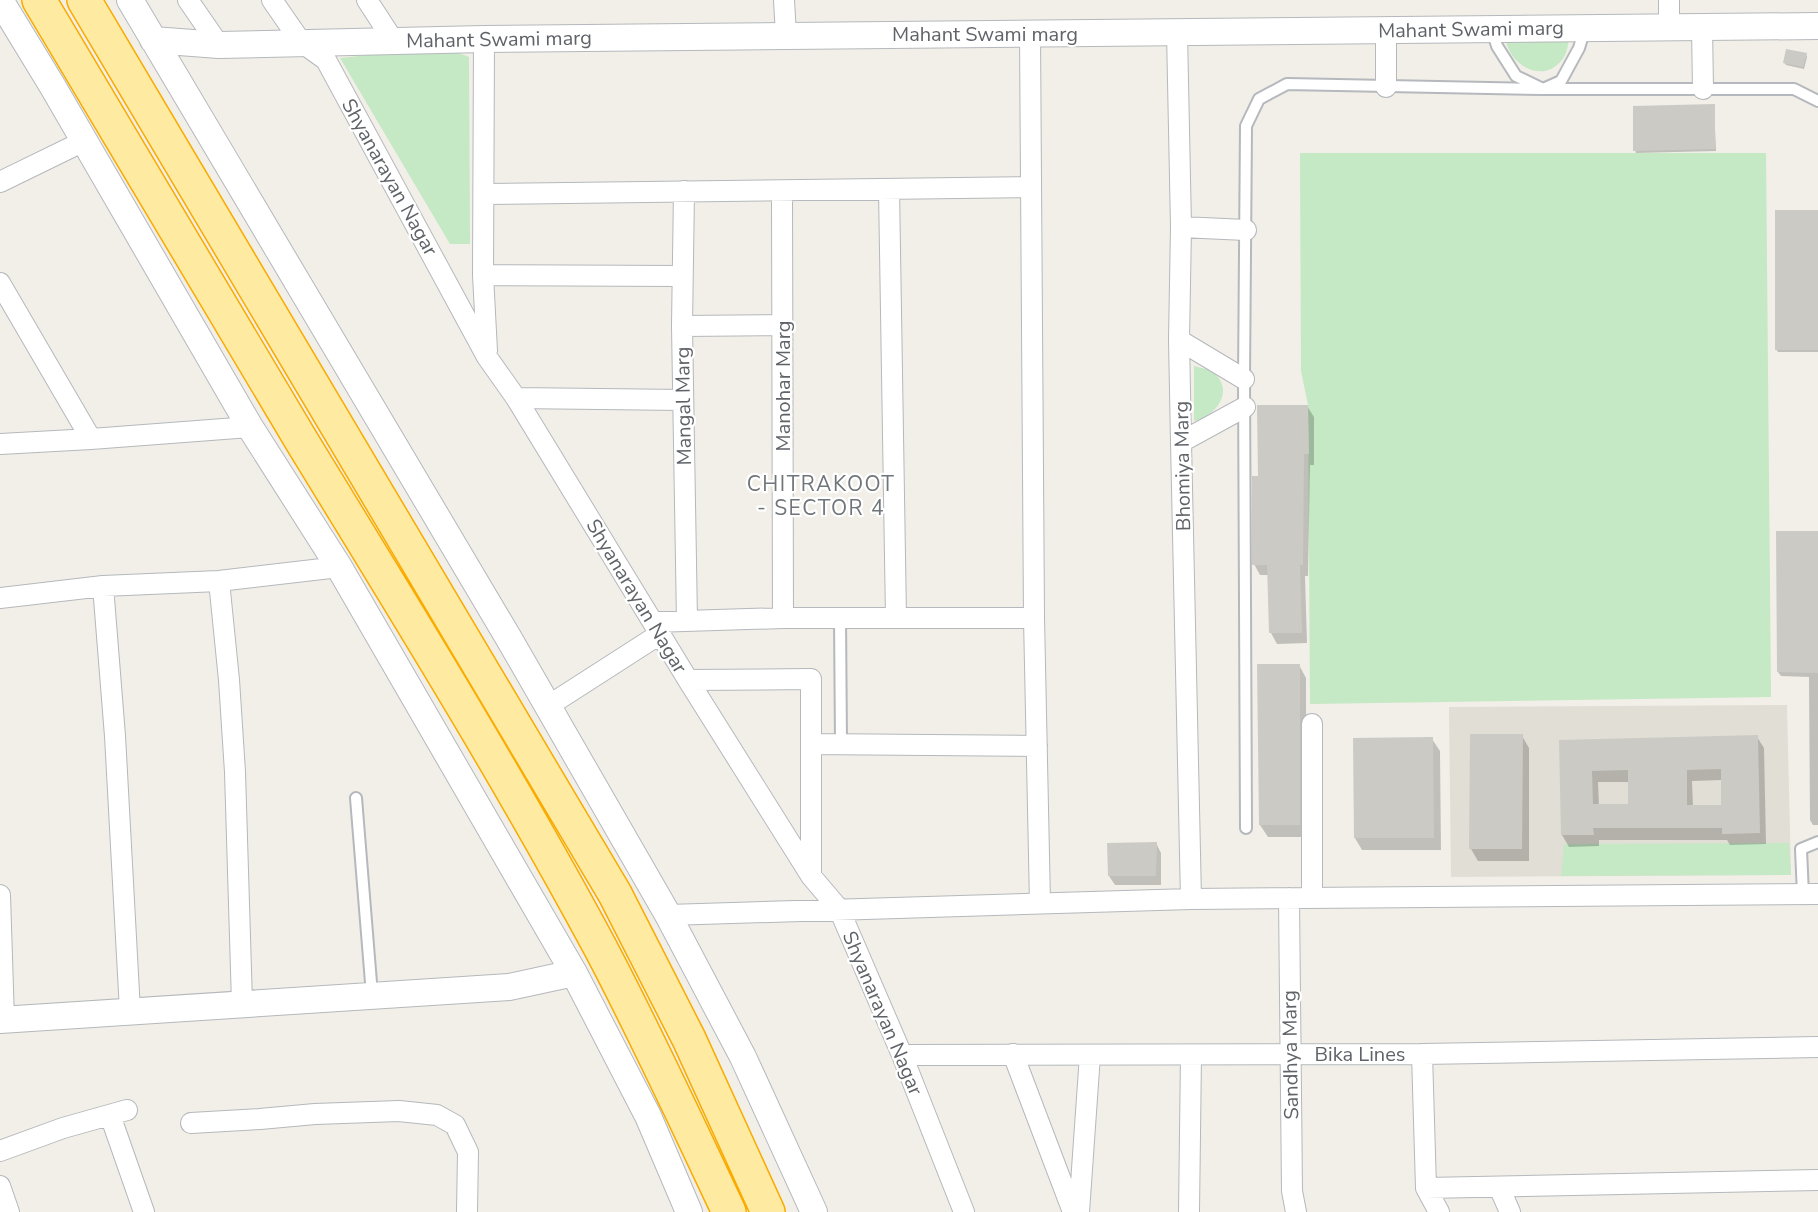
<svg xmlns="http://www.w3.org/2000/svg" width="1818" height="1212" font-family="'Nunito Sans',sans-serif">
  <rect width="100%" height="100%" fill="#f1efe8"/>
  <path fill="#e1ded6" d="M 1787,705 L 1791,875 L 1451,877 L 1449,707 Z"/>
  <path fill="#c5e8c5" d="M 1569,38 C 1568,45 1567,54 1562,60 C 1543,84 1511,66 1506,41 Z
    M 443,47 L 469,57 L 470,244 L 450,244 L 340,58 Z
    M 1300,153 L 1766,153 L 1771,697 L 1310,704 L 1308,405 L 1301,371 Z
    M 1194,366 C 1202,368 1210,369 1216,375 C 1234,393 1214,417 1194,421 Z
    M 1789,843 L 1791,875 L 1561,876 L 1564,844 Z"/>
  <path fill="#0003" fill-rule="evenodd" d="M 1806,54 L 1807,57 L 1804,69 L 1786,65 L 1784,62 Z
    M 1714,106 L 1716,151 L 1636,153 L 1635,150 Z
    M 1818,212 L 1818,352 L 1778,352 L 1776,349 Z
    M 1307,406 L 1314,417 L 1314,465 L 1310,465 L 1308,576 L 1305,576 L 1307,643 L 1277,644 L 1271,633 L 1269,575 L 1260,575 L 1254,564 L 1259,477 Z
    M 1818,533 L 1818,825 L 1813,825 L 1810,820 L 1809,677 L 1781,676 L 1778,672 Z
    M 1299,665 L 1306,678 L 1306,837 L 1268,837 L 1260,825 Z
    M 1522,736 L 1529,748 L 1529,861 L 1478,861 L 1471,849 Z
    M 1757,737 L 1764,748 L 1766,844 L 1730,845 L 1727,840 L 1599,840 L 1599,846 L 1569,847 L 1562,835 L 1560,741 ZM 1722,780 L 1723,807 L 1693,807 L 1692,781 ZM 1598,782 L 1629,782 L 1629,806 L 1599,806 Z
    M 1432,739 L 1440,751 L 1441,850 L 1362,850 L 1355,838 Z
    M 1156,843 L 1161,853 L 1161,885 L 1115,885 L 1109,876 Z"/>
  <path fill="#cccac5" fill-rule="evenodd" d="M 1786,49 L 1807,53 L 1803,67 L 1783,63 Z
    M 1715,104 L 1715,149 L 1633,151 L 1633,106 Z
    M 1775,210 L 1818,210 L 1818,350 L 1775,350 Z
    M 1257,405 L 1308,405 L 1309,454 L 1304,454 L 1303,565 L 1300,565 L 1302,633 L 1269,633 L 1267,565 L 1252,565 L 1252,476 L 1258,476 Z
    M 1776,531 L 1818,531 L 1818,673 L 1777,672 Z
    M 1257,664 L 1300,664 L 1300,825 L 1259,825 Z
    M 1470,734 L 1523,734 L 1522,849 L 1469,849 Z
    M 1758,735 L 1760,833 L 1722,834 L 1722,828 L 1593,828 L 1594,835 L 1561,835 L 1559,740 ZM 1721,769 L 1721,805 L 1687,805 L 1687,770 ZM 1628,770 L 1628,804 L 1593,804 L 1592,771 Z
    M 1433,737 L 1434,838 L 1354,838 L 1353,738 Z
    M 1157,842 L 1156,876 L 1108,876 L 1107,843 Z"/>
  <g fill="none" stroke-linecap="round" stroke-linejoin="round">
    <g stroke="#b5b8bc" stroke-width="14">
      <path id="service" d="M 1492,30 L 1497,46 L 1516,76 L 1543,89 L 1561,81 L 1579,48 L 1585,28
        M 840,617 L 841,744
        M 356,798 L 372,995
        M 1246,828 L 1244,379 L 1246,126 L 1259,99 L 1287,84 L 1543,89 L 1794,89 L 1818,101
        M 1803,895 L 1801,849 L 1818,842"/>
    </g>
    <g stroke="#b5b8bc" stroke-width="22">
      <path id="minor" d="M 188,0 L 219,45
        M 272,0 L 301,42 L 326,60 L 487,357 L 516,398 L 688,680 L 811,876 L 839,909 L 902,1055 L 964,1212
        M 367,0 L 393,40
        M 784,0 L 786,35
        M 1669,28 L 1669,0
        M 1702,28 L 1703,89
        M 1386,30 L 1386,87
        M 1177,32 L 1181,227 L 1179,340 L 1181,442 L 1191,899
        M 1030,34 L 1034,618 L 1040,903
        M 484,39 L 483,275 L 487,351
        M 0,182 L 84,141
        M 889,189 L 896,618
        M 684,191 L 682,326 L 687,621
        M 782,191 L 783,618
        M 484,194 L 1030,187
        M 1181,227 L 1246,230
        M 483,275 L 682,276
        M 0,283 L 91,439
        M 682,326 L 782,325
        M 1179,340 L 1244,379
        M 516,398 L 683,400
        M 1181,442 L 1245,407
        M 0,444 L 91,439 L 250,427
        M 219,581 L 229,680 L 235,772 L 242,1003
        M 103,586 L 115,736 L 130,1011
        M 0,598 L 103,586 L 219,581 L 339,567
        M 653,622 L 783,618 L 1034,618
        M 688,680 L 811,679 L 811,875
        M 548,706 L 660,634
        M 1312,724 L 1312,898
        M 811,744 L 1037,746
        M 0,895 L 4,1020
        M 1289,898 L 1292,1191 L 1296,1212
        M 668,915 L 1191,899 L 1818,894
        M 1013,1054 L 1073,1212
        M 1422,1054 L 1426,1188 L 1439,1212
        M 902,1055 L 1422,1054 L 1818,1047
        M 110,1115 L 144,1212
        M 191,1123 L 260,1119 L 315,1114 L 399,1111 L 437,1115 L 455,1125 L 468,1152 L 467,1212
        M 0,1151 L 63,1128 L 127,1110
        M 0,1186 L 9,1212
        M 1499,1187 L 1510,1212
        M 1426,1188 L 1818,1180
        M 1079,1212 L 1090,1055
        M 1189,1212 L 1191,1055"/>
    </g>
    <g stroke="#b5b8bc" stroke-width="28">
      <path id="tertiary" d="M 0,0 L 53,87 L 250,427 L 339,567 L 574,973 L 648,1116 L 689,1212
        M 130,0 L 508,637 L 668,915 L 743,1057 L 814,1212
        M 153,40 L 219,45 L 484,39 L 1818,26
        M 0,1020 L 509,987 L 574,973"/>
    </g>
    <g stroke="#f9ab00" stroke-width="36">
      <path id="trunk" d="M 39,0 C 126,147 213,294 301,440 C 403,607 507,774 600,947 C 646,1034 687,1123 729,1212
        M 84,0 L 615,894 L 689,1039 L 768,1212"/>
    </g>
    <use href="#service" stroke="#fff" stroke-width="10"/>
    <use href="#minor" stroke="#fff" stroke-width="20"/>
    <use href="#tertiary" stroke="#fff" stroke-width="26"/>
    <use href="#trunk" stroke="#feeaa1" stroke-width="33"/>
  </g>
  <g text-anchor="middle" stroke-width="4.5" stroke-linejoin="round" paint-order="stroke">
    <g font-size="20" fill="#5f6368" stroke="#fff">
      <text transform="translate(1471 29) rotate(-1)" y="7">Mahant Swami marg</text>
      <text x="985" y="41">Mahant Swami marg</text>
      <text transform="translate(499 39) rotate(-1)" y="7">Mahant Swami marg</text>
      <text transform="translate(390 177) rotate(61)" y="7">Shyanarayan Nagar</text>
      <text transform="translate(783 386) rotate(-90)" y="7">Manohar Marg</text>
      <text transform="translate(683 406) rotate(-91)" y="7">Mangal Marg</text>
      <text transform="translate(1182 466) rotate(-91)" y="7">Bhomiya Marg</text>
      <text transform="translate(637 596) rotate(59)" y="7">Shyanarayan Nagar</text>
      <text transform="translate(883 1013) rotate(67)" y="7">Shyanarayan Nagar</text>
      <text x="1360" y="1061">Bika Lines</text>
      <text transform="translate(1290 1055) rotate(-91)" y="7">Sandhya Marg</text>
    </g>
    <g font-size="21" letter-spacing="1.5" fill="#70757a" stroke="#fff">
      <text x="821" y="491">CHITRAKOOT<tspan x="821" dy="24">- SECTOR 4</tspan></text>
    </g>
  </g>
</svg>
